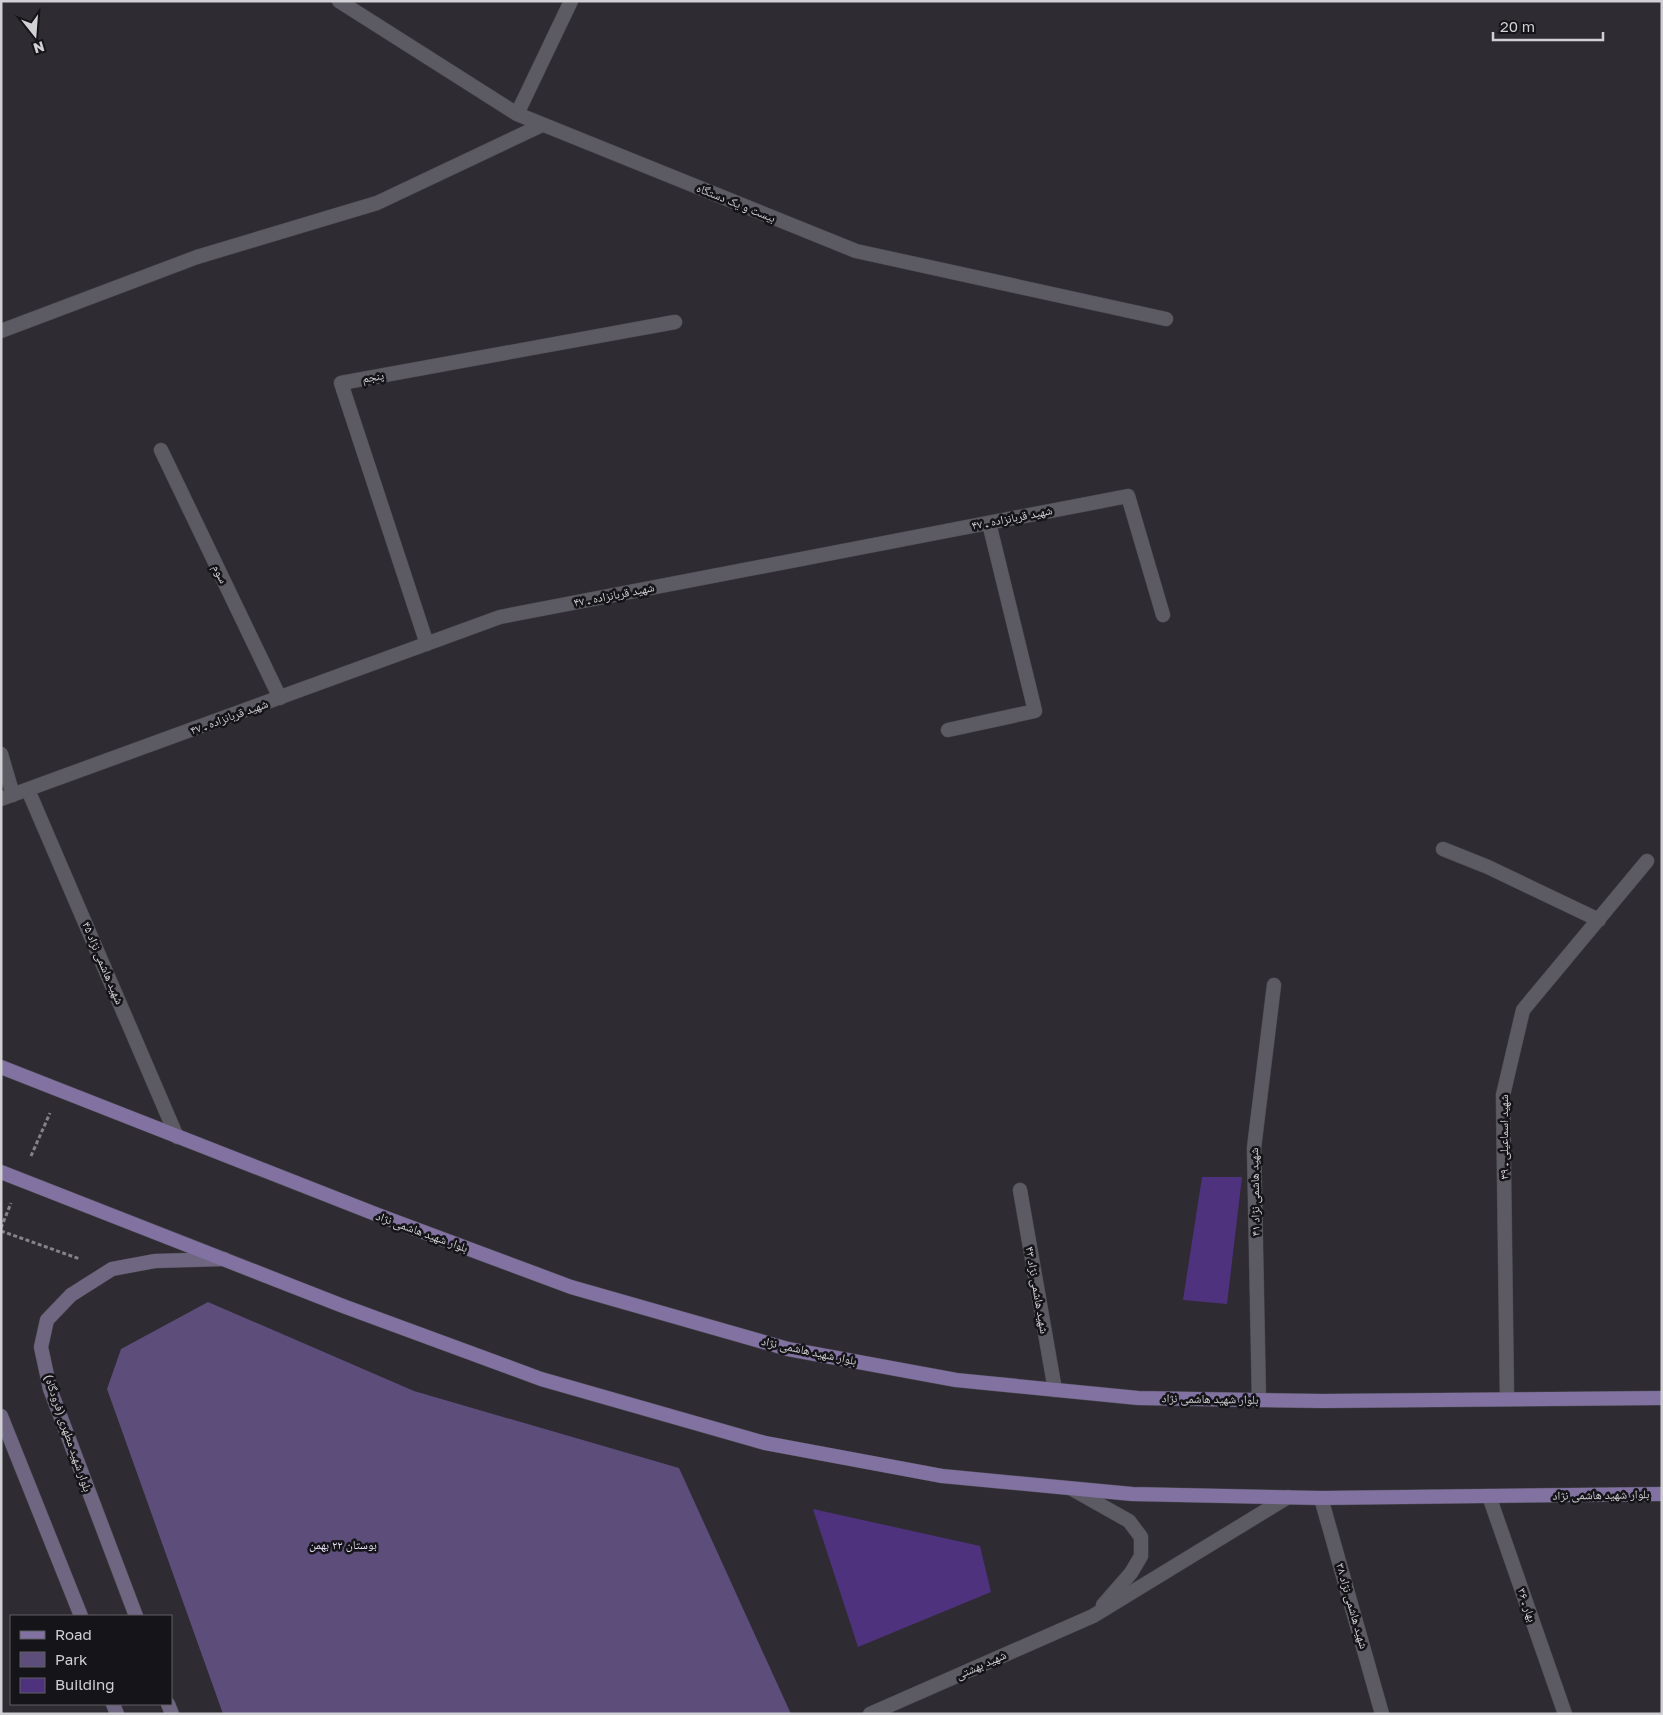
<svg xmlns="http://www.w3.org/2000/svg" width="1663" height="1715" font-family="'Golos Text','Noto Naskh Arabic',sans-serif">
  <rect width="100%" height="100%" fill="#2e2b33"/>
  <path fill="#5c4d7b" d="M 208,1302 L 414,1391 L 679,1468 L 791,1714 L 223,1714 L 107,1389 L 121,1349 Z"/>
  <path fill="#4f327d" d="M 1202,1177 L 1242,1177 L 1227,1304 L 1183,1300 Z
    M 813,1509 L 980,1546 L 991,1592 L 858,1647 Z"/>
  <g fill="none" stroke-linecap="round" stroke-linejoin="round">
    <g stroke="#4a494f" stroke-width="15">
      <path id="minor" d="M 339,1 L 517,114 L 856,251 L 1166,319
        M 517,114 L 571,1
        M 1,331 L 197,257 L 377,203 L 542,125
        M 161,450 L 280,698
        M 427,644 L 341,383 L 675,322
        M 948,730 L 1035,711 L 989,523
        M 1,754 L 13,795
        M 28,790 L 177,1137
        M 1,799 L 500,617 L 1128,496 L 1163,615
        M 1443,849 L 1488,867 L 1599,920
        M 1020,1190 L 1055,1390
        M 1507,1399 L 1503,1095 L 1523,1010 L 1647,861
        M 1259,1400 L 1254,1148 L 1274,985
        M 1489,1496 L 1565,1714
        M 1321,1498 L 1382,1714"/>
    </g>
    <g stroke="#4a494f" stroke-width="15">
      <path id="tertiary" d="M 1072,1489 L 1129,1521 L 1141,1537 L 1141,1556 L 1131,1573 L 1103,1605
        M 870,1714 L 1093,1616 L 1288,1497"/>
    </g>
    <g stroke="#4a494f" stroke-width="15">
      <path id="secondary" d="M 1,1416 L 81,1616
        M 136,1616 L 50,1389 L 41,1347 L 47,1320 L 71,1295 L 112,1269 L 155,1261 L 224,1259
        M 113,1704 L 117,1714
        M 168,1704 L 172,1714"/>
    </g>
    <g stroke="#4a494f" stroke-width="15">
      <path id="primary" d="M 1,1067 L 378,1215 L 571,1287 L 788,1349 L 956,1380 L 1138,1398 L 1322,1401 L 1662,1398
        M 1,1172 L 343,1306 L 541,1379 L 765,1443 L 942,1476 L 1132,1494 L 1321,1498 L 1662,1494"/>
    </g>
    <path stroke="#858389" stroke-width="3" stroke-dasharray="4 2.5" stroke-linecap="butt" d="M 31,1156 L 50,1113
      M 1,1228 L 11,1203
      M 1,1231 L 80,1259"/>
    <use href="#minor" stroke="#5c5a63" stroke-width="14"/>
    <use href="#tertiary" stroke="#5c5a63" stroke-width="14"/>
    <use href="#secondary" stroke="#6f6682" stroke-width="14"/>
    <use href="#primary" stroke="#8172a1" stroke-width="14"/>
  </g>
  <g text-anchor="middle" stroke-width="5" stroke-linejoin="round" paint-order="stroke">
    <g font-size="12" fill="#d1d0d5" stroke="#151418">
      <text transform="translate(736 203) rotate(22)" y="4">بیست و یک دستگاه</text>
      <text transform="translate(373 377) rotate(-10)" y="4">پنجم</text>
      <text transform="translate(1012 518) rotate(-11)" y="4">شهید قربانزاده ـ ۴۷</text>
      <text transform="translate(220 574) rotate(64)" y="4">سوم</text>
      <text transform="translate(614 595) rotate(-11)" y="4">شهید قربانزاده ـ ۴۷</text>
      <text transform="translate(229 717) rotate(-20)" y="4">شهید قربانزاده ـ ۴۷</text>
      <text transform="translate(103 963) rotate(67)" y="4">شهید هاشمی نژاد ۴۵</text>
      <text transform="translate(1504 1137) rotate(-90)" y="4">شهید اسماعیلی ـ ۳۹</text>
      <text transform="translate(1255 1192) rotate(-91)" y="4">شهید هاشمی نژاد ۴۱</text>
      <text transform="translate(422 1232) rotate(20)" y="4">بلوار شهید هاشمی نژاد</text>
      <text transform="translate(1037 1290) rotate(80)" y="4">شهید هاشمی نژاد ۴۳</text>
      <text transform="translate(809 1351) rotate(12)" y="4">بلوار شهید هاشمی نژاد</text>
      <text transform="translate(1210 1399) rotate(1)" y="4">بلوار شهید هاشمی نژاد</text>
      <text transform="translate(68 1433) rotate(71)" y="4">بلوار شهید مطهری (فرودگاه)</text>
      <text transform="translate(1601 1495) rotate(-1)" y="4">بلوار شهید هاشمی نژاد</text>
      <text transform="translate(1527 1605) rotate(71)" y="4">بهار ـ ۳۶</text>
      <text transform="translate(1352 1606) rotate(74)" y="4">شهید هاشمی نژاد ۳۸</text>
      <text transform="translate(981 1665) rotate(-24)" y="4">شهید بهشتی</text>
    </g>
    <g font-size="12" fill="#e4def4" stroke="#151418">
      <text x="343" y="1549">بوستان ۲۲ بهمن</text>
    </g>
  </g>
  <rect width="1663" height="1715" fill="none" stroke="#d1d0d5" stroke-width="5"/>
  <rect x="10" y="1615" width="162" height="90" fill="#151418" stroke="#605f64"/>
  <rect x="20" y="1631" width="25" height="8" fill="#8172a1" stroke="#605f64"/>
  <text x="55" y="1640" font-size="15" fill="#d1d0d5">Road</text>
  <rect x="20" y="1652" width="25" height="15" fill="#5c4d7b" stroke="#605f64"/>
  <text x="55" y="1665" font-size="15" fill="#d1d0d5">Park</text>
  <rect x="20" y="1678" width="25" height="15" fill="#4f327d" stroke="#605f64"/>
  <text x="55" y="1690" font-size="15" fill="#d1d0d5">Building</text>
  <g transform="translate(35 35) rotate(163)" stroke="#151418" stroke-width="4" paint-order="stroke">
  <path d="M0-4L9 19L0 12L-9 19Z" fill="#d1d0d5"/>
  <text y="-8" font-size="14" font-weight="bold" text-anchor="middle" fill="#d1d0d5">N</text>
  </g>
  <path d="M1493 32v8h110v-8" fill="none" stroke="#d1d0d5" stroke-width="2.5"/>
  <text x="1500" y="32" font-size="15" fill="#d1d0d5" stroke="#151418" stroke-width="4" paint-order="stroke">20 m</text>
</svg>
